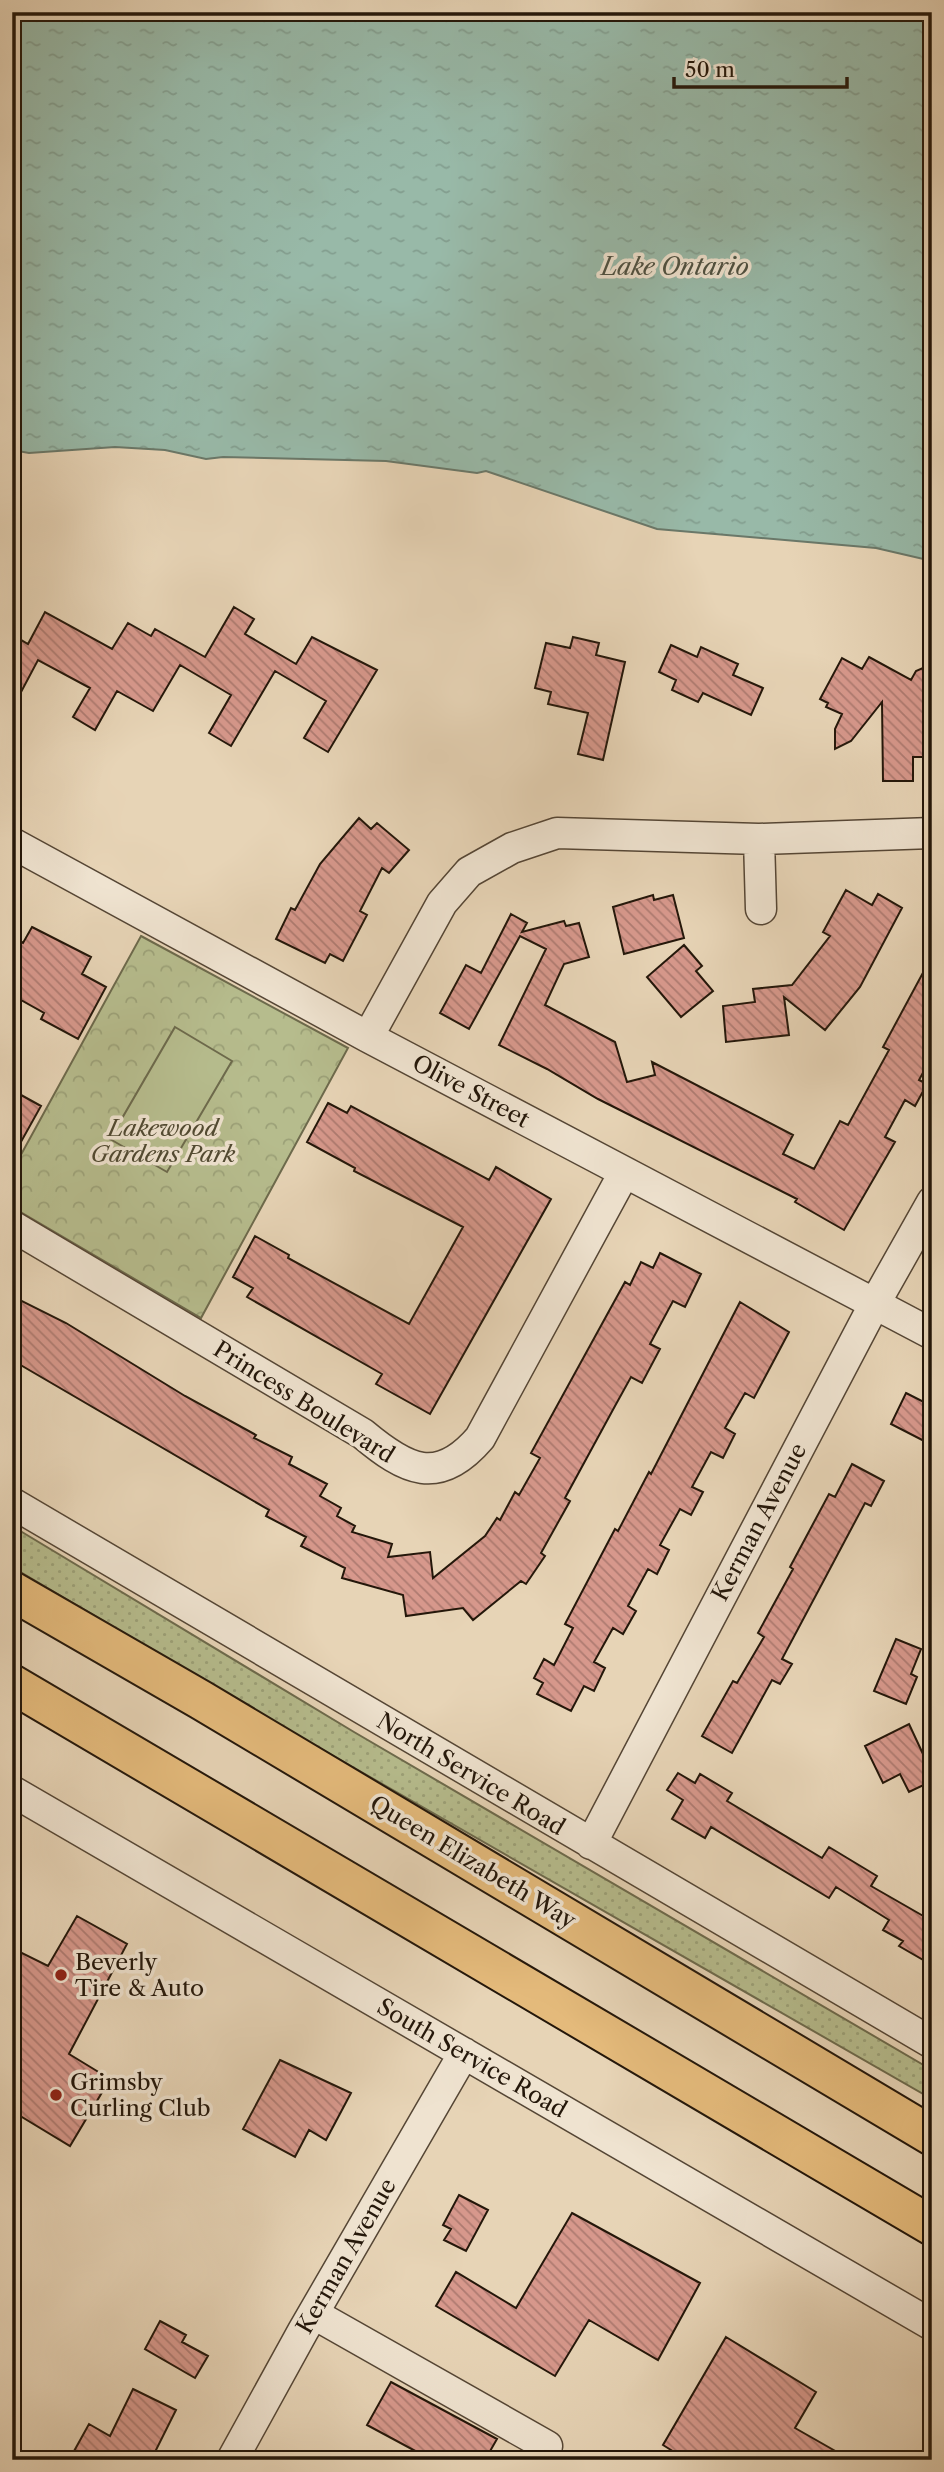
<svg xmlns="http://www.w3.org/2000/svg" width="944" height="2472" font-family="'Libre Caslon Text',serif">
  <defs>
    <pattern id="grass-dots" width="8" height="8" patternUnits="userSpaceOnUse" patternTransform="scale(1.75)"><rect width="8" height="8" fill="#b6bc8d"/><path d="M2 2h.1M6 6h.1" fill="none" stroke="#9ca178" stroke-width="1.8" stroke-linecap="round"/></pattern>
    <pattern id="park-crowns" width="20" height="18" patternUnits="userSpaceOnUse" patternTransform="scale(1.75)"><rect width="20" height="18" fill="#b6bc8d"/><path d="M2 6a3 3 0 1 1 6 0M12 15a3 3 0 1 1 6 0" fill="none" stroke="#9ca178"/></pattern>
    <pattern id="water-ripples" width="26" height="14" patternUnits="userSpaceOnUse" patternTransform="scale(1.75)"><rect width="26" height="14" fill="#98b9a8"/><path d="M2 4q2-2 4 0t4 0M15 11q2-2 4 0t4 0" fill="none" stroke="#839e8f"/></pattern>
    <pattern id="building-back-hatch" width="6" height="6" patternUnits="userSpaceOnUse" patternTransform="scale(1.75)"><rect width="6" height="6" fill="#d7988c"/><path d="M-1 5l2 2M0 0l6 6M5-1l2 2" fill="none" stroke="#ae7b71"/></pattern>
  </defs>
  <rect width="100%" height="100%" fill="#e7d4b6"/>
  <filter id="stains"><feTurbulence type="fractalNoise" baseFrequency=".00286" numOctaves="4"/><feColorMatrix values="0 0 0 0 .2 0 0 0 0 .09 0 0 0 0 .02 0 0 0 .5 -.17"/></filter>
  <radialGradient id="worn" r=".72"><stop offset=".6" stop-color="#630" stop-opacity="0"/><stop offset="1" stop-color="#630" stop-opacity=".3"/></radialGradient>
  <path fill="url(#grass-dots)" stroke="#6d6a4c" stroke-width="2" d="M 12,1526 L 354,1732 L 932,2070 L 932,2099 L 288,1730 L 12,1567 Z"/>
  <path fill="url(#park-crowns)" stroke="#6d6a4c" stroke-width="2" d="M 141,936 L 348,1048 L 201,1318 L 12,1207 L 12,1171 Z"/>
  <path fill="#b6bc8d" stroke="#6d6a4c" stroke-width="2" d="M 175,1027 L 232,1061 L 167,1172 L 110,1139 Z"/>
  <path fill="url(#water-ripples)" stroke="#6a7869" stroke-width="2" d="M 12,12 L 932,12 L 932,561 L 876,548 L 657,529 L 486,471 L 477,473 L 386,461 L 223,457 L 206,459 L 165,450 L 115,447 L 29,453 L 12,450 Z"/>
  <path fill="url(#building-back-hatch)" stroke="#24170a" stroke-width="2" d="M 234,607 L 254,619 L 245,634 L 296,664 L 312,637 L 377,670 L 328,752 L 304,738 L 326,701 L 275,671 L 231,746 L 209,733 L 231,695 L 180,665 L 153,711 L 117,691 L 95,730 L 73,717 L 90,688 L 38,660 L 12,709 L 12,657 L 21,640 L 28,644 L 45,612 L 112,649 L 128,623 L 151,636 L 155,629 L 205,657 Z
    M 573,637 L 599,643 L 596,655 L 625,662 L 603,760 L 578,754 L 588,713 L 548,704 L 551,692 L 535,688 L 546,643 L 570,648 Z
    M 671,645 L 697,657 L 701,647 L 738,664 L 733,675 L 763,688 L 751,715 L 703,693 L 698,702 L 672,690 L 676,680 L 659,672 Z
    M 869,657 L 911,680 L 916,671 L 932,664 L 928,757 L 913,757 L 913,781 L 883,781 L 882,702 L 851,741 L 835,749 L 835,729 L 842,714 L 826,707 L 828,703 L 820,699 L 842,658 L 862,669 Z
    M 359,818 L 371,829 L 377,823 L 409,850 L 389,873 L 382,868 L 360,911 L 367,915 L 343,961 L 330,954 L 325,963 L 276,939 L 291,908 L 295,910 L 320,864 Z
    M 846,890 L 872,905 L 878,894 L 902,908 L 860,987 L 825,1030 L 784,997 L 789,1035 L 726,1042 L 723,1006 L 755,1002 L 753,989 L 792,985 L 830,936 L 823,932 Z
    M 653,895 L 654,900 L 673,895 L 684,938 L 624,954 L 613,907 Z
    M 511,914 L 527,923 L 522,932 L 564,921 L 566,926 L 579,923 L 589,957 L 564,964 L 545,1005 L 615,1042 L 627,1082 L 655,1075 L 652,1062 L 793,1135 L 783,1154 L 814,1169 L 840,1121 L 848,1125 L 889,1050 L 883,1047 L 932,956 L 932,1056 L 919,1080 L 927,1084 L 915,1106 L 905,1100 L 885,1137 L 895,1142 L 844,1230 L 795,1202 L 797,1199 L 598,1099 L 547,1069 L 499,1045 L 546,949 L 520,936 L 469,1029 L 440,1013 L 466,965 L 481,973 Z
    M 32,927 L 91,957 L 82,974 L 106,987 L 78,1039 L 41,1019 L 44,1013 L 12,995 L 12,937 L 23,943 Z
    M 684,945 L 702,966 L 696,971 L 713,991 L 681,1017 L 647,977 Z
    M 12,1090 L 41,1106 L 12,1158 Z
    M 328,1103 L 347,1113 L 351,1106 L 489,1180 L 496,1167 L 551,1199 L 430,1414 L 376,1384 L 382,1374 L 247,1297 L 253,1288 L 233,1277 L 255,1236 L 289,1255 L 288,1258 L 409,1324 L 458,1236 L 463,1227 L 354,1171 L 355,1168 L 307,1142 Z
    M 660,1253 L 701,1274 L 685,1307 L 673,1301 L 650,1344 L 660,1349 L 642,1383 L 631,1377 L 615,1406 L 565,1498 L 570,1501 L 541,1553 L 545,1556 L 526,1584 L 521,1581 L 473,1620 L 463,1608 L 406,1616 L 403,1595 L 342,1578 L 345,1568 L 301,1546 L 306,1537 L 266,1516 L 269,1510 L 12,1360 L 12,1296 L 66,1323 L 185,1396 L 256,1435 L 254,1438 L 292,1457 L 289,1464 L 327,1484 L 320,1496 L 341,1508 L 337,1516 L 355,1526 L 352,1532 L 392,1544 L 388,1557 L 430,1552 L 433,1578 L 485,1536 L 497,1518 L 500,1520 L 515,1492 L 519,1495 L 540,1458 L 531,1453 L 625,1282 L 630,1285 L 641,1262 L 653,1268 Z
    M 740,1302 L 789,1332 L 754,1398 L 745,1393 L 725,1428 L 735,1434 L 723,1458 L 711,1452 L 692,1487 L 703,1492 L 691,1515 L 680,1509 L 660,1545 L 669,1550 L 657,1574 L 648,1569 L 628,1606 L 636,1611 L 623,1634 L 613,1628 L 594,1662 L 605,1668 L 594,1691 L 584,1686 L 571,1711 L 537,1694 L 543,1683 L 534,1678 L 544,1659 L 554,1665 L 573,1628 L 565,1624 L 615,1529 L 618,1531 L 649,1472 L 651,1474 Z
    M 906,1393 L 932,1406 L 932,1445 L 891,1424 Z
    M 852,1464 L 884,1481 L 871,1506 L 865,1503 L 782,1659 L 792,1664 L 780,1684 L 772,1680 L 732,1753 L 702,1736 L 733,1681 L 737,1683 L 764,1637 L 758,1633 L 793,1569 L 790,1567 L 829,1494 L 835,1497 Z
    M 896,1639 L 921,1649 L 911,1674 L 917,1677 L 906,1704 L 874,1691 Z
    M 909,1724 L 923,1754 L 932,1749 L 932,1781 L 909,1792 L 900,1774 L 883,1783 L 865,1746 Z
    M 678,1773 L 695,1783 L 700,1774 L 732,1793 L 727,1801 L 822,1858 L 829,1847 L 877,1876 L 871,1886 L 932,1921 L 932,1965 L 899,1946 L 903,1941 L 883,1930 L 889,1920 L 836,1887 L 829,1898 L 711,1827 L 705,1838 L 672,1819 L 683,1800 L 667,1790 Z
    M 77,1916 L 127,1944 L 69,2054 L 110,2079 L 70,2146 L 12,2111 L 12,1948 L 48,1966 Z
    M 280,2060 L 351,2093 L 326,2140 L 309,2130 L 295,2157 L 243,2129 Z
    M 459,2195 L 488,2210 L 466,2251 L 444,2240 L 451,2229 L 443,2225 Z
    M 572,2213 L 700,2283 L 658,2360 L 589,2320 L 555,2376 L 436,2306 L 456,2272 L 516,2308 Z
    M 160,2321 L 186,2335 L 182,2342 L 208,2356 L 195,2378 L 145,2349 Z
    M 726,2337 L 816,2392 L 795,2428 L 851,2460 L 687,2460 L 663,2445 Z
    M 391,2382 L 497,2439 L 485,2460 L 432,2460 L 367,2425 Z
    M 133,2389 L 176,2410 L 151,2460 L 85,2460 L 73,2453 L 89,2424 L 110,2436 Z"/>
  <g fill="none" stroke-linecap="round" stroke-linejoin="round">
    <g stroke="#554635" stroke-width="33">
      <path id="minor" d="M 759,839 L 761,909
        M 12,843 L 368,1037 L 932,1334
        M 368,1037 L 442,903 L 469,872 L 512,848 L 557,833 L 759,839 L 932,833
        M 12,1226 L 363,1434 C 406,1470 438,1487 480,1438 L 624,1173
        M 12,1503 L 932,2043
        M 12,1791 L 932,2325
        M 591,1844 L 874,1305 L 932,1202
        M 314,2314 L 547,2446
        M 232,2460 L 303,2331 L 464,2053"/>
    </g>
    <g stroke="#24170a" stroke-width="42">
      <path id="highway" d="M 12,1591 L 201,1700 L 932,2136
        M 12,1684 L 932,2226"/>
    </g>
    <use href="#minor" stroke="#efe3d0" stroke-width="30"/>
    <use href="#highway" stroke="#e4ba7b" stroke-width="38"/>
  </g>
  <g fill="#8f2418" stroke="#efe3d0" stroke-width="2.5">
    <circle cx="61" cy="1975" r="7"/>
    <circle cx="56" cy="2095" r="7"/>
  </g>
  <g text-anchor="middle" stroke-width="7" stroke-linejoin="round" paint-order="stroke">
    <g font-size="23" fill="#24170a" stroke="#efe3d0">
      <text transform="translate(471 1091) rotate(28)" y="8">Olive Street</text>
      <text transform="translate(304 1402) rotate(32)" y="8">Princess Boulevard</text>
      <text transform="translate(759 1522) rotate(-62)" y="8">Kerman Avenue</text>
      <text transform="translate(471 1774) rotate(31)" y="8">North Service Road</text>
      <text transform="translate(473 1862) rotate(31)" y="8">Queen Elizabeth Way</text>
      <text transform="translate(472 2058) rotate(30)" y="8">South Service Road</text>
      <text transform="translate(346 2256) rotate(-60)" y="8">Kerman Avenue</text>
    </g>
    <g font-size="23" font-style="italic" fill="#504931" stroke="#efe3d0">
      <text x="163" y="1136">Lakewood<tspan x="163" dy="26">Gardens Park</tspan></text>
    </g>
    <g font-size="23" fill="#24170a" stroke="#efe3d0" text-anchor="start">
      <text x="75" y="1970">Beverly<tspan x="75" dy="26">Tire &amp; Auto</tspan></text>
      <text x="70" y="2090">Grimsby<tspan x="70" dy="26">Curling Club</tspan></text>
    </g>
    <g font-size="24" font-style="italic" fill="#4d5041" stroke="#efe3d0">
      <text x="675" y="275">Lake Ontario</text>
    </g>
  </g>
  <rect width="944" height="2472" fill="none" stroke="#e7d4b6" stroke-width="42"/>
  <rect x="14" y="14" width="916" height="2444" fill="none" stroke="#24170a" stroke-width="3.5"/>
  <rect x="21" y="21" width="902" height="2430" fill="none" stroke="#24170a" stroke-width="2"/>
  <path d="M674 77v10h173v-10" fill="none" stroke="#24170a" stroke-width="3.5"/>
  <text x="685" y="77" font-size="21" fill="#24170a" stroke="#efe3d0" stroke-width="5" paint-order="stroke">50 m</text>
  <rect width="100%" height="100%" filter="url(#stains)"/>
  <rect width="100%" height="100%" fill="url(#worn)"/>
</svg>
